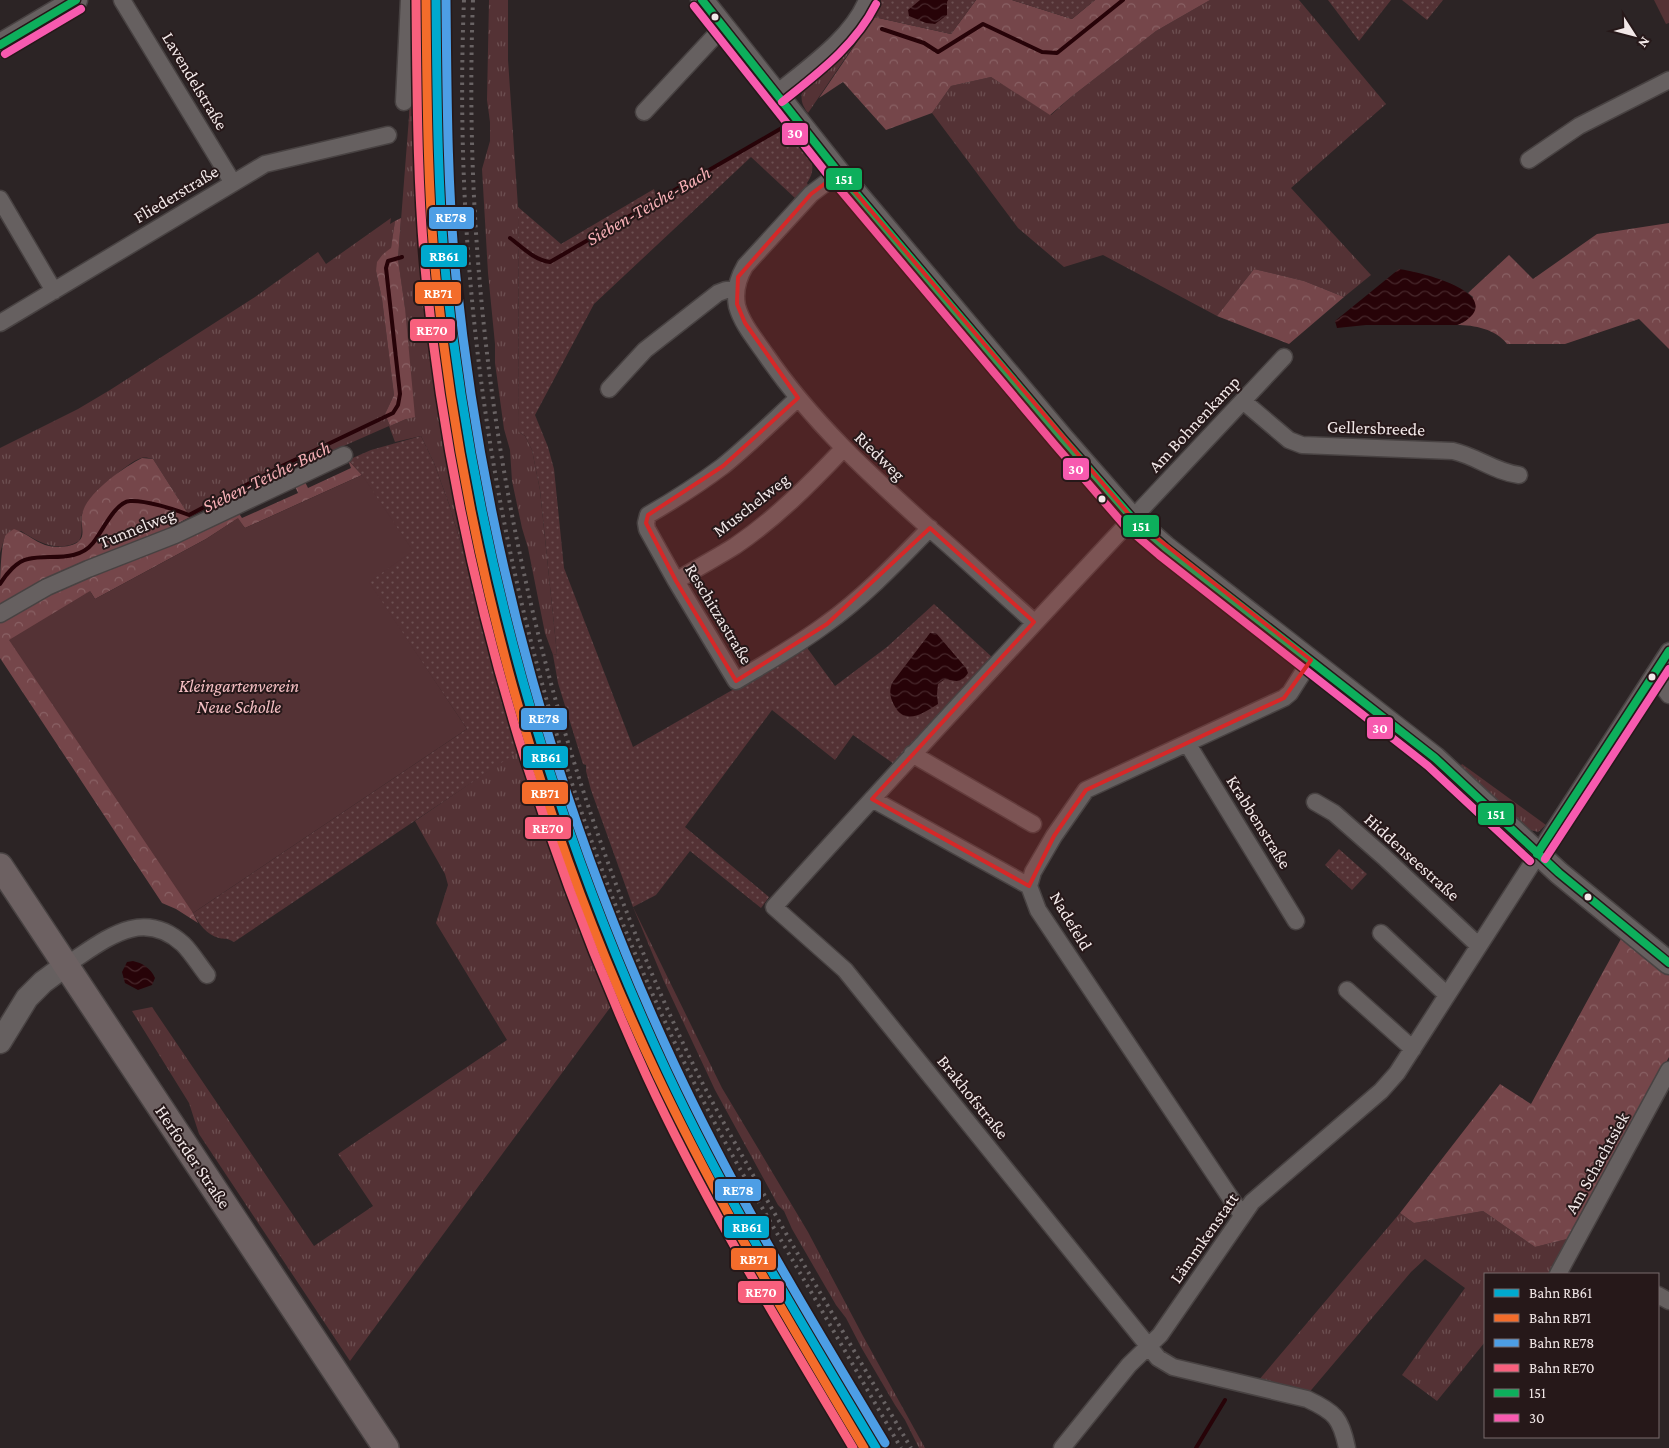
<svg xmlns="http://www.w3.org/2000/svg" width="1669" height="1448" font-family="'Crimson Pro',serif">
  <defs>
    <pattern id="grass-tufts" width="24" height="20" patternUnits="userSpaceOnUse" patternTransform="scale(1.25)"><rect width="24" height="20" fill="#543235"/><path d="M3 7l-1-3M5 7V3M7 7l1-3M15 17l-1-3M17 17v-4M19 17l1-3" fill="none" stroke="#6d5052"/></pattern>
    <pattern id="forest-crowns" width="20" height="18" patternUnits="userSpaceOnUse" patternTransform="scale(1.25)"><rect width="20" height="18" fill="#75464a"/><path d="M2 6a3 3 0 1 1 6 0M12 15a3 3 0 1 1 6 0" fill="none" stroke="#896164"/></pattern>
    <pattern id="park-dots" width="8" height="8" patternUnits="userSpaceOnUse" patternTransform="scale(1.25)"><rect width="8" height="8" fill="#543235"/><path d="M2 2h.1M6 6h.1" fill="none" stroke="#6d5052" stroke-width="1.8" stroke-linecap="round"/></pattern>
    <pattern id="water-waves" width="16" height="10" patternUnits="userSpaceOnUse" patternTransform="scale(1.25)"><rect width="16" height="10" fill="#270308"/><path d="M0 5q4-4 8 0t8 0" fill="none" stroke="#47282c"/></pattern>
  </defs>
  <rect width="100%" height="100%" fill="#2c2425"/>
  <path fill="url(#grass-tufts)" d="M 413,0 L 428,0 L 428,13 L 423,32 L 427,62 L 428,111 L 425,130 L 425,141 L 430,160 L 432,211 L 431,232 L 433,260 L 438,278 L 442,319 L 442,341 L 449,368 L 462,457 L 490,599 L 508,669 L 545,788 L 586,906 L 634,1020 L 686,1131 L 745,1241 L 866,1448 L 860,1448 L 756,1290 L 612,1005 L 350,1361 L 199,1134 L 189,1103 L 132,1011 L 152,1007 L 314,1246 L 373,1206 L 338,1154 L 507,1040 L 436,923 L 448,885 L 445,874 L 415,821 L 522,748 L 449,504 L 434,463 L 421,436 L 395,442 L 389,426 L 287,471 L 285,467 L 262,478 L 190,517 L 153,459 C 149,458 145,457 141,458 C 126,463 86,499 82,514 C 80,524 84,532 79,541 C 59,553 39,543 21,531 L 5,536 L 0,553 L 0,448 L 78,409 L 110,390 L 255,297 L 318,252 L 326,264 L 391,218 L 390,224 L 395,221 L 391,249 L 383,254 L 376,271 L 382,299 L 394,395 L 385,414 L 390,426 L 406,419 L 405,308 L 398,259 L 409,117 Z
    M 489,0 L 508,0 L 508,60 L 518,207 L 519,432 L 525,436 L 532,450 L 540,490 L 557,654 L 553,655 L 545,633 L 528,548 L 522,528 L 512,481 L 510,450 L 504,429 L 495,363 L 495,344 L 488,273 L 482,169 L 490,141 L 490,122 L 487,100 Z
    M 1210,0 L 1299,0 L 1386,104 L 1291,188 L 1371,275 L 1344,297 L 1304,281 L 1254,269 L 1217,316 L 1103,255 L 1064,267 L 1018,228 L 932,113 L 951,86 L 991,77 L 1051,115 L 1071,97 L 1156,31 Z
    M 861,35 L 808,113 C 790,91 814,76 829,63 C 840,54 850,44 861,35 Z
    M 1462,764 L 1546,825 L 1538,832 L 1524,828 L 1459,768 Z
    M 633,907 L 722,1088 L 808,1232 L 863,1336 L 925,1448 L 919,1448 L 905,1420 L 895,1405 L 861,1347 L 846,1318 L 836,1305 L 792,1229 L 784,1211 L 778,1205 L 715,1090 L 663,979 Z
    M 1483,1211 L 1535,1247 L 1571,1238 L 1549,1274 L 1485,1274 L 1485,1342 L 1437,1401 L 1402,1375 L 1465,1288 L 1425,1259 L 1411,1272 L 1307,1395 L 1258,1381 L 1400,1213 L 1414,1223 Z"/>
  <path fill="url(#forest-crowns)" d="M 976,0 L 1012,0 L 1072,19 L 1095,0 L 1210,0 L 1156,31 L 1071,97 L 1050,115 L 991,77 L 951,86 L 932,113 L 886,130 L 843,82 L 819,98 L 874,17 L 951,34 Z
    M 401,218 L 398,259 L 405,308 L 415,417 L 406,419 L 390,426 L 385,414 L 394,395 L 382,299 L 376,271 L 377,262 L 383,254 L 391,248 L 395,221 Z
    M 1669,223 L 1669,349 L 1639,319 L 1565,344 L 1507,344 C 1496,329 1474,325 1457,325 L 1464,322 L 1473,297 L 1468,293 L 1509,255 L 1533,279 L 1597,234 Z
    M 1254,269 L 1304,281 L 1344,297 L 1289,344 L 1217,316 Z
    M 142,458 L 153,459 L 190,517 L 163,531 L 86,561 L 0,605 C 0,588 0,550 5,536 C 7,533 11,531 14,529 C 26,533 34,541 45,545 C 54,548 72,548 79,541 C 86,535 80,524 82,515 C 85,494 124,467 142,458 Z
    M 348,460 L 362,475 L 245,528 L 237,519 L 206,539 L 95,599 L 90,591 L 193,913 L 198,923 L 176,909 L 162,903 L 0,658 L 0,623 L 49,594 L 238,512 L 242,518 L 298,493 L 294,484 L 304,480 L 308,488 L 351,468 Z
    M 1622,937 L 1669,973 L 1669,1057 L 1571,1238 L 1535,1247 L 1483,1211 L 1414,1223 L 1400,1213 L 1500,1084 L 1531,1104 Z"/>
  <path fill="url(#park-dots)" d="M 881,0 L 976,0 L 951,34 L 874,17 Z
    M 1012,0 L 1095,0 L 1072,19 Z
    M 1328,0 L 1391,0 L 1359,41 Z
    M 1402,0 L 1443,0 L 1427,20 Z
    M 786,126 C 800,144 823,160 807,183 L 808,185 L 795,198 L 751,157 L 594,304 L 535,415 L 548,447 L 554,469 L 564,568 L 633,747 L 748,681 L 805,645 L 835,686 L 887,647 L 934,604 L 993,658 L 894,764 L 853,735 L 835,760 L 772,710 L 685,827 L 769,897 L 761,908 L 690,851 L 656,895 L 633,907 L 591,790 L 586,771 L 586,765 L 583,764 L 558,683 L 553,655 L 557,654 L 540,490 L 532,450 L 525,436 L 519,432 L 518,207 L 561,244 L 654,189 L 657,201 Z
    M 421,436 L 434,463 L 449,504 L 522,749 L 234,942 C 225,937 226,940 219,938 C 207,935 198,923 193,913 L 467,729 L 368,582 L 362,475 L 348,460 L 371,450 Z
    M 1339,849 L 1367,874 L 1352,890 L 1325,865 Z"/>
  <path fill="#543235" d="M 1654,0 L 1669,0 L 1669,23 L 1666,24 Z
    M 362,475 L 413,551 L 369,582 L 467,729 L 193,913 L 9,640 L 90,591 L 95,599 L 206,539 L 238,518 L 245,528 Z"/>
  <path fill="url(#water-waves)" d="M 920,0 L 948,0 L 947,2 L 947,15 L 935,24 L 926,23 L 909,16 L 908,10 Z
    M 1399,269 C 1414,271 1491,288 1473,314 C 1468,320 1464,322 1457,325 L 1366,325 L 1337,328 L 1335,321 Z
    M 930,633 L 936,633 L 966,668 L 968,673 C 961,684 956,681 945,679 L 938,684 L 937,694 L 938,704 C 922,714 905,726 894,705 C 890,697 889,692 892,683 Z
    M 133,961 C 142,963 151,968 155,978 L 152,985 L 138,990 L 125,983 L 122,972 L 127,962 Z"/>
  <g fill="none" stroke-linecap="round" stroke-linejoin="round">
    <path stroke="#270308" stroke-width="4" d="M 882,29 L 924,43 L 938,52 L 983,24 L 1042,52 L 1057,53 L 1123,0
      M 510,238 C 522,247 534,260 550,262 L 787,125
      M 0,584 C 6,574 17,561 28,559 C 49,554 77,563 93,543 C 102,532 115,502 130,501 C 145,500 174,509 189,515 L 284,465 L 393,413 L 398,405 L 400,394 L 386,268 L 388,261 L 402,257
      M 1196,1448 L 1225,1400"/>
    <g stroke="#484242" stroke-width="19">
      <path id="street" d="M 122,0 L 233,183
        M 776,94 C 807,68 852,38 867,0
        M 404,102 L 409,0
        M 644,112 L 723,27
        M 1529,160 L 1579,126 L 1669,80
        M 839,173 L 811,194 L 745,266 C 738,278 734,291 737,306 C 742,324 755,339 766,355 C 811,421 870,475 929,528 C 965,559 999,591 1034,622
        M 0,199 L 54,291
        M 0,323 L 265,164 L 388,135
        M 1284,357 C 1113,539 941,722 774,907 L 845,970 L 1158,1358 L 1173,1367 L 1307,1399 C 1335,1412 1341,1418 1347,1448
        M 609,389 L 645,350 L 718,293 L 726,290 L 736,290
        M 798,398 C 773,421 749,445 723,466 C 699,484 674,500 648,515 L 646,523 L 647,529 L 676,581 L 736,681 C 766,663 798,645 826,624 C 864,597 897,562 930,528
        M 1243,401 L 1289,440 L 1302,445 L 1453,451 C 1476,456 1495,472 1519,475
        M 676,581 C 695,569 716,558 735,546 C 775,519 810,484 843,449
        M 0,614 L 47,587 L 88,569 L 175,535 L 344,455
        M 1654,674 L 1669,695
        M 1187,743 L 1296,921
        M 912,754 L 1033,824
        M 872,799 L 1029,886
        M 1315,802 L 1334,813 L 1384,857 L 1479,946
        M 1381,933 L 1447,995
        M 66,965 C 104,941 141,906 183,944 C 192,953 199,965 207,975
        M 1347,990 L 1413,1049
        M 1242,1215 L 1038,910 L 1029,886 L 1033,872 L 1054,836 L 1086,790 L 1284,698 L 1290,693 L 1311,660
        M 1558,1274 L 1669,1070
        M 1658,1295 L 1669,1301
        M 1062,1448 L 1129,1365 L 1160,1335 L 1252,1202 L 1381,1091 L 1397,1073 L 1669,651"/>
    </g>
    <g stroke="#484242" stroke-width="25">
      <path id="secondary" d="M 702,0 L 839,173 L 1063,439 L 1133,519 L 1165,547 L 1435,758 L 1559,873 L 1669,963
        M 0,45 L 76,0
        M 0,1042 L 27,998 L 43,982 L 66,965"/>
    </g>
    <g stroke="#484242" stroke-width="28">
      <path id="primary" d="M 0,866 L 386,1448"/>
    </g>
    <use href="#street" stroke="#666060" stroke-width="16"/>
    <use href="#secondary" stroke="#666060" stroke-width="22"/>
    <use href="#primary" stroke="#6d6162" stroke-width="25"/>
    <path stroke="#696364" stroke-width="4" stroke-dasharray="2.5 5" stroke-linecap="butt" d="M 464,0 C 449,365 525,735 685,1064 C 715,1127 750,1187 785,1247 C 824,1314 862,1381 901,1448
      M 473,0 C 459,364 533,729 690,1058 C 713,1106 741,1153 767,1200 C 814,1283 863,1366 911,1448"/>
    <g stroke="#261819" stroke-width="11">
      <path id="bus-1" d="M 702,0 L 839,173 L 1063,439 L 1133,519 L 1165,547 L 1435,758 L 1559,873 L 1669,963
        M 0,45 L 76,0
        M 1537,854 L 1669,651"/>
    </g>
    <g stroke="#261819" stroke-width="11">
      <path id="bus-2" d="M 694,6 L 831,179 L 1055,445 L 1125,526 L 1159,555 L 1428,766 L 1530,861
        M 5,54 L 81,9
        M 782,102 C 818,73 855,46 876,4
        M 1545,859 L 1669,669"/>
    </g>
    <use href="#bus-1" stroke="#0daf5c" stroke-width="8"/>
    <use href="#bus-2" stroke="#f75aaf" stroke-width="8"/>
    <g stroke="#261819" stroke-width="12">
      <path id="rail-1" d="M 436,0 C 437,93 437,185 446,278 C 475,552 550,820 666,1070 C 727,1201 802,1324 876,1448"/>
    </g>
    <g stroke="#261819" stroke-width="12">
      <path id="rail-2" d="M 426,0 C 427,93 427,185 436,278 C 464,553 539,827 658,1077 C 719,1205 792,1327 864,1448"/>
    </g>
    <g stroke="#261819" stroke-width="12">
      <path id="rail-3" d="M 446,0 C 447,92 447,185 456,277 C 484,550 559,817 675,1066 C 736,1196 811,1320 885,1443"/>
    </g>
    <g stroke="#261819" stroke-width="12">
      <path id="rail-4" d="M 416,0 C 417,93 417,185 426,278 C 453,555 532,824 647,1077 C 706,1205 781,1327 853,1448"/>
    </g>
    <use href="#rail-1" stroke="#00a9ce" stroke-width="9"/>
    <use href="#rail-2" stroke="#f36c2b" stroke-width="9"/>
    <use href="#rail-3" stroke="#4d9ee5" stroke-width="9"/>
    <use href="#rail-4" stroke="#f8607d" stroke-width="9"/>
  </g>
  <path fill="#d62828" fill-opacity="0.2" stroke="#d62828" stroke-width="4" stroke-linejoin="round" d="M 839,173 L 1133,519 L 1311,660 L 1284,698 L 1086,790 L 1054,836 L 1029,886 L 872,799 L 1034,622 L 930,528 L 827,624 L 736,681 L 676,581 L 646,523 L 648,515 L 723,466 L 798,398 L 745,323 L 737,304 L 738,277 L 811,194 Z"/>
  <g fill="#f2e8e8" stroke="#261819" stroke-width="2">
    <circle cx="715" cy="17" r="4.5"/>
    <circle cx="1102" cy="499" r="4.5"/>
    <circle cx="1652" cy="677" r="4.5"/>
    <circle cx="1588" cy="897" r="4.5"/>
  </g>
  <g text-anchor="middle" stroke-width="4" stroke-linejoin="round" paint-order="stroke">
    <g font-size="18" fill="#f2e8e8" stroke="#261819">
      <text transform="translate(195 81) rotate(59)" y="6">Lavendelstraße</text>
      <text transform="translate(176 194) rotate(-31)" y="6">Fliederstraße</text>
      <text transform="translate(1194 424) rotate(-47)" y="6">Am Bohnenkamp</text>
      <text transform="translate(1376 428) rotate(2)" y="6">Gellersbreede</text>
      <text transform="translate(880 456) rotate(44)" y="6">Riedweg</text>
      <text transform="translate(751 505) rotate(-38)" y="6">Muschelweg</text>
      <text transform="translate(137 528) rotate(-22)" y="6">Tunnelweg</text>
      <text transform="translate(719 614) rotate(59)" y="6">Reschitzastraße</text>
      <text transform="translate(1259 822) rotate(58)" y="6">Krabbenstraße</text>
      <text transform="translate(1412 857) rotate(42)" y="6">Hiddenseestraße</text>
      <text transform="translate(1071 921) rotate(59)" y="6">Nadefeld</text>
      <text transform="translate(973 1097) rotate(51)" y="6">Brakhofstraße</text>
      <text transform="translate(193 1157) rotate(56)" y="6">Herforder Straße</text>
      <text transform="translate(1597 1163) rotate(-61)" y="6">Am Schachtsiek</text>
      <text transform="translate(1204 1238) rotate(-55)" y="6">Lämmkenstatt</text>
    </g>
    <g font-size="18" font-style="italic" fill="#f6c0c4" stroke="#261819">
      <text x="239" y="692">Kleingartenverein<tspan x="239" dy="21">Neue Scholle</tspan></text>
    </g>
    <g font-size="19" font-style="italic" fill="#f7b0b6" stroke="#261819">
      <text transform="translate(648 205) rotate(-30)" y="7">Sieben-Teiche-Bach</text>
      <text transform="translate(266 476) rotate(-26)" y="7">Sieben-Teiche-Bach</text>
    </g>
  </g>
  <g stroke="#261819" stroke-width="2">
    <rect x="781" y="122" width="28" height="24" rx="5" fill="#f75aaf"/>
    <rect x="825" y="167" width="38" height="24" rx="5" fill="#0daf5c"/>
    <rect x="428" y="206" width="47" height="24" rx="5" fill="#4d9ee5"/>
    <rect x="420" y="244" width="48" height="24" rx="5" fill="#00a9ce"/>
    <rect x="414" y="281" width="48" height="24" rx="5" fill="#f36c2b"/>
    <rect x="409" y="318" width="47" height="24" rx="5" fill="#f8607d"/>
    <rect x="1062" y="457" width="28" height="24" rx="5" fill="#f75aaf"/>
    <rect x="1122" y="514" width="38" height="24" rx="5" fill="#0daf5c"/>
    <rect x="520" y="707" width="48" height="24" rx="5" fill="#4d9ee5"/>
    <rect x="1366" y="716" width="28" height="24" rx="5" fill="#f75aaf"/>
    <rect x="522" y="745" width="47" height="24" rx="5" fill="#00a9ce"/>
    <rect x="521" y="781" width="48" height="24" rx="5" fill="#f36c2b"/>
    <rect x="1477" y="802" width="38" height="24" rx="5" fill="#0daf5c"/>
    <rect x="524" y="816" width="48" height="24" rx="5" fill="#f8607d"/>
    <rect x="714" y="1178" width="48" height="24" rx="5" fill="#4d9ee5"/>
    <rect x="723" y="1215" width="47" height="24" rx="5" fill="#00a9ce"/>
    <rect x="730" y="1247" width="47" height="24" rx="5" fill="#f36c2b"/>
    <rect x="737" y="1280" width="48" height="24" rx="5" fill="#f8607d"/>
  </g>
  <g font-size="14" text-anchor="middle" font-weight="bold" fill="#fff">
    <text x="795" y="138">30</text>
    <text x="844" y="184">151</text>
    <text x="451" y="222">RE78</text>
    <text x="444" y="261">RB61</text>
    <text x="438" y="298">RB71</text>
    <text x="432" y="335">RE70</text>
    <text x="1076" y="474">30</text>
    <text x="1141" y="531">151</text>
    <text x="544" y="723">RE78</text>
    <text x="1380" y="733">30</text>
    <text x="546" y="762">RB61</text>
    <text x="545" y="798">RB71</text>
    <text x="1496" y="819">151</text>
    <text x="548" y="833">RE70</text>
    <text x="738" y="1195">RE78</text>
    <text x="747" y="1232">RB61</text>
    <text x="754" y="1264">RB71</text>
    <text x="761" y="1297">RE70</text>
  </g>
  <rect x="1484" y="1273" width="175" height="165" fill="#261819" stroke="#786b6c"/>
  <rect x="1494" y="1289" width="25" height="8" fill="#00a9ce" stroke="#786b6c"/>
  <text x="1529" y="1298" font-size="15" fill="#f2e8e8">Bahn RB61</text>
  <rect x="1494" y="1314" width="25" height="8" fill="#f36c2b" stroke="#786b6c"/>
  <text x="1529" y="1323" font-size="15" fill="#f2e8e8">Bahn RB71</text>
  <rect x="1494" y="1339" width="25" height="8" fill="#4d9ee5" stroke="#786b6c"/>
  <text x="1529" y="1348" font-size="15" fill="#f2e8e8">Bahn RE78</text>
  <rect x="1494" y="1364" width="25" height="8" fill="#f8607d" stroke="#786b6c"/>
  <text x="1529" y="1373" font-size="15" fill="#f2e8e8">Bahn RE70</text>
  <rect x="1494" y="1389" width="25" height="8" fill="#0daf5c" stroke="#786b6c"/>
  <text x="1529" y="1398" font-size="15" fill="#f2e8e8">151</text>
  <rect x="1494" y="1414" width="25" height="8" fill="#f75aaf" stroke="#786b6c"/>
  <text x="1529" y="1423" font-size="15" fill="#f2e8e8">30</text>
  <g transform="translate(1634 35) rotate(126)" stroke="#261819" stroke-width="4" paint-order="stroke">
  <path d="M0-4L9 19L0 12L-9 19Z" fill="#f2e8e8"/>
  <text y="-8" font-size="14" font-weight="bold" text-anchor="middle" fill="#f2e8e8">N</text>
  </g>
</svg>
